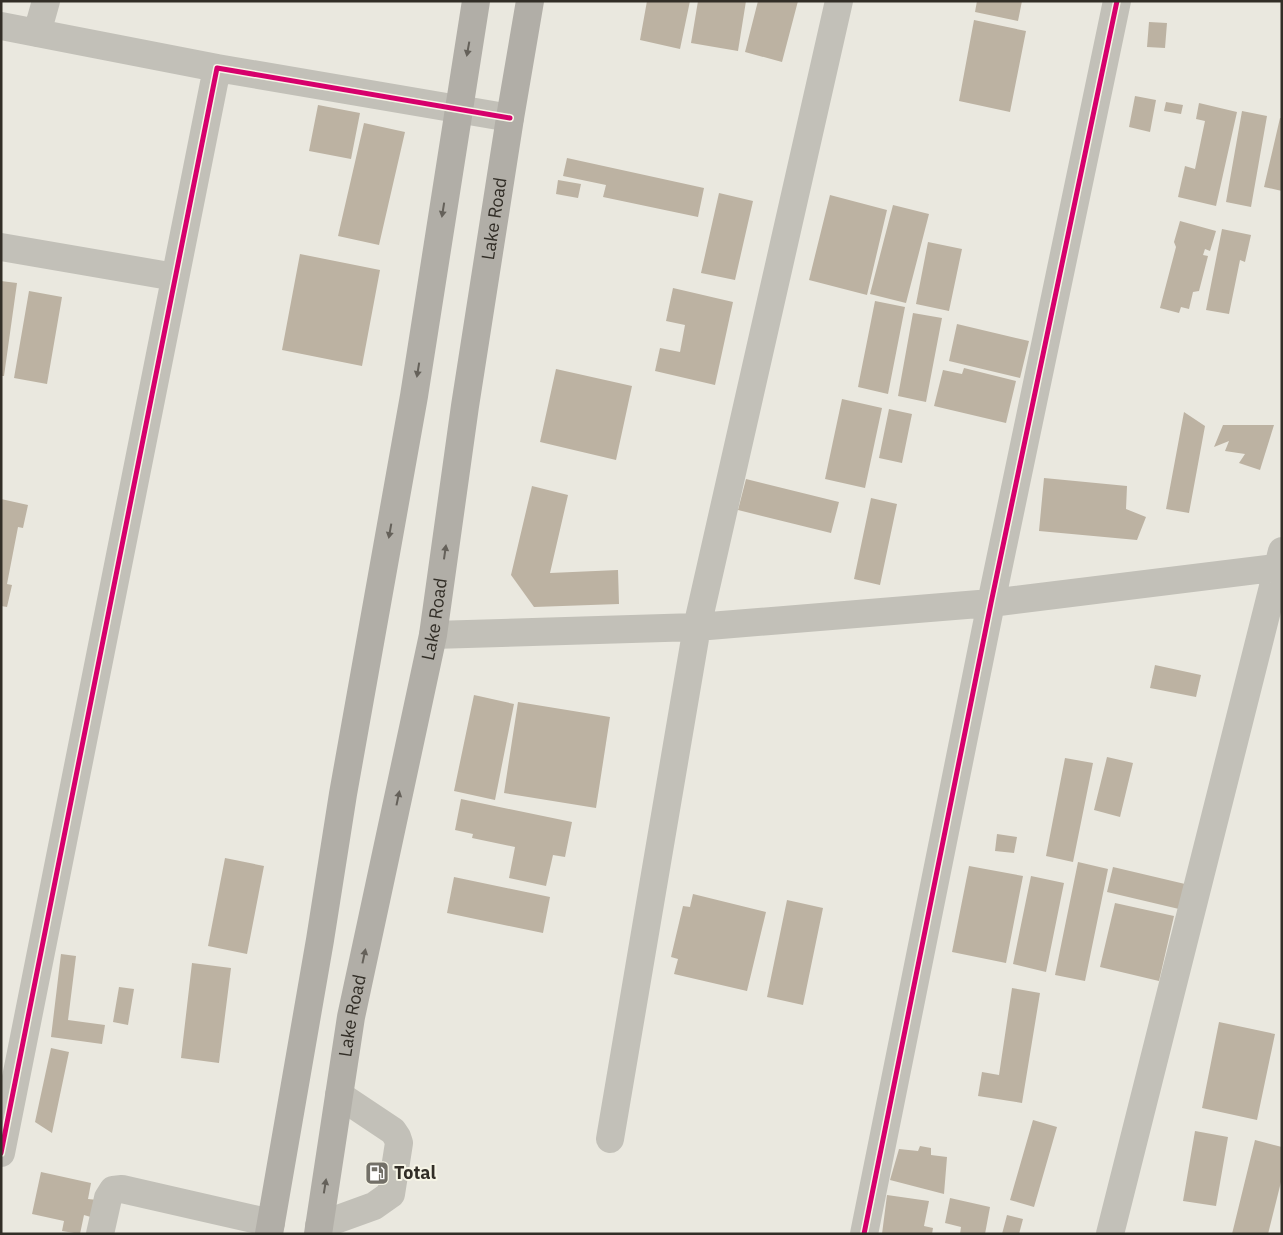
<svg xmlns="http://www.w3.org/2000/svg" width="1283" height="1235" font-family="'IBM Plex Sans',sans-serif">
  <rect width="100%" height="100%" fill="#eae8df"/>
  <path fill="#bcb2a2" d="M 647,1 L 690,1 L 680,49 L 640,40 Z
    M 698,1 L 746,1 L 738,51 L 691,43 Z
    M 758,1 L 798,1 L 782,62 L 745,52 Z
    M 977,1 L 1022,1 L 1018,21 L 975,12 Z
    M 974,20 L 1026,31 L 1010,112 L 959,101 Z
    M 1149,22 L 1167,23 L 1165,48 L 1147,47 Z
    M 1135,96 L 1156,100 L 1150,132 L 1129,127 Z
    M 1166,102 L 1183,105 L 1181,114 L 1164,111 Z
    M 1199,103 L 1237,112 L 1216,206 L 1178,197 L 1185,166 L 1195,169 L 1205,121 L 1196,119 Z
    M 318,105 L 360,113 L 351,159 L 309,151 Z
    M 1242,111 L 1267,116 L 1251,207 L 1226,202 Z
    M 1280,118 L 1282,118 L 1282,191 L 1264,187 Z
    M 364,123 L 405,132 L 379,245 L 338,236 Z
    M 567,158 L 704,188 L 698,217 L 603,197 L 606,185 L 563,176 Z
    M 558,180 L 581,184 L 578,198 L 556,194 Z
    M 719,193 L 753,201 L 735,280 L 701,273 Z
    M 830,195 L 887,210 L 867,295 L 809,280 Z
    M 893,205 L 929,214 L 906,303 L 870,294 Z
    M 1180,221 L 1216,231 L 1210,251 L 1205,249 L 1203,255 L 1208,256 L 1199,291 L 1193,292 L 1189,309 L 1181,307 L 1179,313 L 1160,308 L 1176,247 L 1174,242 Z
    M 1222,229 L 1251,235 L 1245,262 L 1240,260 L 1229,314 L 1206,310 Z
    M 928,242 L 962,249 L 949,311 L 916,304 Z
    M 300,254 L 380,270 L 362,366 L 282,350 Z
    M 1,281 L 17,283 L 4,376 L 1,376 Z
    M 673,288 L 733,302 L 715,385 L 655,371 L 660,348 L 680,352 L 685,325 L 666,321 Z
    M 29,291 L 62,297 L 47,384 L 14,378 Z
    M 875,301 L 905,307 L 888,394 L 858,387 Z
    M 913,313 L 942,318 L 926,402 L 898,396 Z
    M 957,324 L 1029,341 L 1020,378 L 949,361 Z
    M 964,368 L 1016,381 L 1006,423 L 934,406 L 943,370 L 962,374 Z
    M 556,369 L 632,386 L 616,460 L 540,442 Z
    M 842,399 L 882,408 L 865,488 L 825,479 Z
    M 889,409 L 912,414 L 902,463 L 879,458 Z
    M 1184,412 L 1205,426 L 1189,513 L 1166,509 Z
    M 1223,425 L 1274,425 L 1260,470 L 1239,463 L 1245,454 L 1225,451 L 1229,441 L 1214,447 Z
    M 1044,478 L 1127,486 L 1126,509 L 1146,517 L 1137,540 L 1039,531 Z
    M 746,479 L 839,502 L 831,533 L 738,510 Z
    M 532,486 L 568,495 L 550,573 L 618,570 L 619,604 L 534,607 L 511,575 Z
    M 871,498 L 897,504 L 880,585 L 854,579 Z
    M 1,499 L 28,505 L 23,528 L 18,527 L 7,584 L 12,585 L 7,607 L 1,606 Z
    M 1155,665 L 1201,675 L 1196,697 L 1150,688 Z
    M 474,695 L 514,704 L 495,800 L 454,791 Z
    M 518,702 L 610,717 L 596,808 L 504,793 Z
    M 1107,757 L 1133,763 L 1120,817 L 1094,810 Z
    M 1065,758 L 1093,763 L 1073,862 L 1046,856 Z
    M 461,799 L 572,822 L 565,857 L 553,855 L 546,886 L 509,878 L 515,847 L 472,838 L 473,834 L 455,830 Z
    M 997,834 L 1017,837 L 1014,853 L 995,851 Z
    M 225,858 L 264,866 L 247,954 L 208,946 Z
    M 1078,862 L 1108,869 L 1085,981 L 1055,975 Z
    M 969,866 L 1023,876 L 1006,963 L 952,952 Z
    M 1113,867 L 1185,884 L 1179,909 L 1107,892 Z
    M 1031,876 L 1064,883 L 1046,972 L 1013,964 Z
    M 454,877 L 550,897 L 543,933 L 447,913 Z
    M 693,894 L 766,912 L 747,991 L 674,974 L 678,959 L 671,957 L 683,906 L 690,907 Z
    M 787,900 L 823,908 L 803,1005 L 767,997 Z
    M 1115,903 L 1174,916 L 1159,981 L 1100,967 Z
    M 61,954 L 76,956 L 68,1020 L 105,1025 L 102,1044 L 51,1037 Z
    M 192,963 L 231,968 L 219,1063 L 181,1058 Z
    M 119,987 L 134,989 L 128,1025 L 113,1022 Z
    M 1012,988 L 1040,993 L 1022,1103 L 978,1096 L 982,1072 L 999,1075 Z
    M 1219,1022 L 1275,1034 L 1257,1120 L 1202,1108 Z
    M 51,1048 L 69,1052 L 52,1133 L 35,1122 Z
    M 1033,1120 L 1057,1127 L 1034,1207 L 1010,1200 Z
    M 1195,1131 L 1228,1137 L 1216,1206 L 1183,1201 Z
    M 1255,1140 L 1282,1147 L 1282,1178 L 1268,1234 L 1232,1234 Z
    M 920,1146 L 931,1148 L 931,1155 L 947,1157 L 944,1194 L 890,1180 L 899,1149 L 918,1151 Z
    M 41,1172 L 91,1183 L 88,1199 L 98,1200 L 94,1218 L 84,1215 L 80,1234 L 62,1231 L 64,1221 L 32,1214 Z
    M 887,1195 L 929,1201 L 924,1226 L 933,1228 L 932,1234 L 882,1234 Z
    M 950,1198 L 990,1207 L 985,1234 L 960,1234 L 961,1227 L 945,1223 Z
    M 1007,1215 L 1023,1219 L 1019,1234 L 1002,1234 Z"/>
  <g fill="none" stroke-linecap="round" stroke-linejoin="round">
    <path stroke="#c2c0b8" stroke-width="28" d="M 1,26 L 217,68
      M 37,33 L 46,1
      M 1,247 L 175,277
      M 433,635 L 697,627 L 991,603 L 1282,567
      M 610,1139 L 697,627 L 839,1
      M 1,1153 L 217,68 L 510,118
      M 319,1226 L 374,1206 L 391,1194 L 399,1143 L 397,1137 L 393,1131 L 339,1095
      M 100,1234 L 108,1198 L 113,1190 L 122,1189 L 271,1223
      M 864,1234 L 991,603 L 1117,1
      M 1110,1234 L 1282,551"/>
    <g stroke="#b1aea7" stroke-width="28">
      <path d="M 269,1234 L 320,940 L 343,794 L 414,396 L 476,1"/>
      <path id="s1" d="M 318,1234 L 351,1017 L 433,635 L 465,406 L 510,118 L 530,1"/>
    </g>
    <g stroke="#f6f4e6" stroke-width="8">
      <path id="cycleway" d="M 1,1153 L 217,68 L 510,118
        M 864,1234 L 991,603 L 1117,1"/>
    </g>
    <use href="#cycleway" stroke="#d6006c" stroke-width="5"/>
  </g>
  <defs><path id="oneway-solid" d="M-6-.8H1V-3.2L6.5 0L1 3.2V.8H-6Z" transform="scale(1.25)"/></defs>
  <g fill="#65615a">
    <use href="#oneway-solid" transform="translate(468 49) rotate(100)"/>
    <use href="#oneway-solid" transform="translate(443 210) rotate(99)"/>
    <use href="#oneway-solid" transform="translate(418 370) rotate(99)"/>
    <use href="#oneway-solid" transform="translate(390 531) rotate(100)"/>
    <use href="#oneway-solid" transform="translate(445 552) rotate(-82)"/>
    <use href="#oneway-solid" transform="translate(398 798) rotate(-78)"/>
    <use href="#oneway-solid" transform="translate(364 956) rotate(-78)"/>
    <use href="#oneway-solid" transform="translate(325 1186) rotate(-81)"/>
  </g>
  <defs>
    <g id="fuel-square" transform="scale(1.25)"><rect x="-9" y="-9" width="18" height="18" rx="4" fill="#726f67" stroke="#f6f4e6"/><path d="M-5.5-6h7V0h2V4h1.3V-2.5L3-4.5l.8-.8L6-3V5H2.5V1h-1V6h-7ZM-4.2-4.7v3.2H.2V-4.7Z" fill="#fff"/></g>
  </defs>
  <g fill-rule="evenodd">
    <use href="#fuel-square" x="377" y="1173"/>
  </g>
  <g text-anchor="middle" stroke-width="4" stroke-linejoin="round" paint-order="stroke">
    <g font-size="18" fill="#322e27" stroke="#f6f4e6">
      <text dy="6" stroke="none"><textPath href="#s1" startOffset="1031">Lake Road</textPath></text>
      <text dy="6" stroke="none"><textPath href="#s1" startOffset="626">Lake Road</textPath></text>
      <text dy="6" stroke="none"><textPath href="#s1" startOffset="221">Lake Road</textPath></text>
    </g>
    <g font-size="18" font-weight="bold" fill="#322e27" stroke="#f6f4e6" text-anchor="start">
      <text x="394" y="1179">Total</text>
    </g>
  </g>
  <rect width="1283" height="1235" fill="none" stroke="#322e27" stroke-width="5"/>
</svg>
